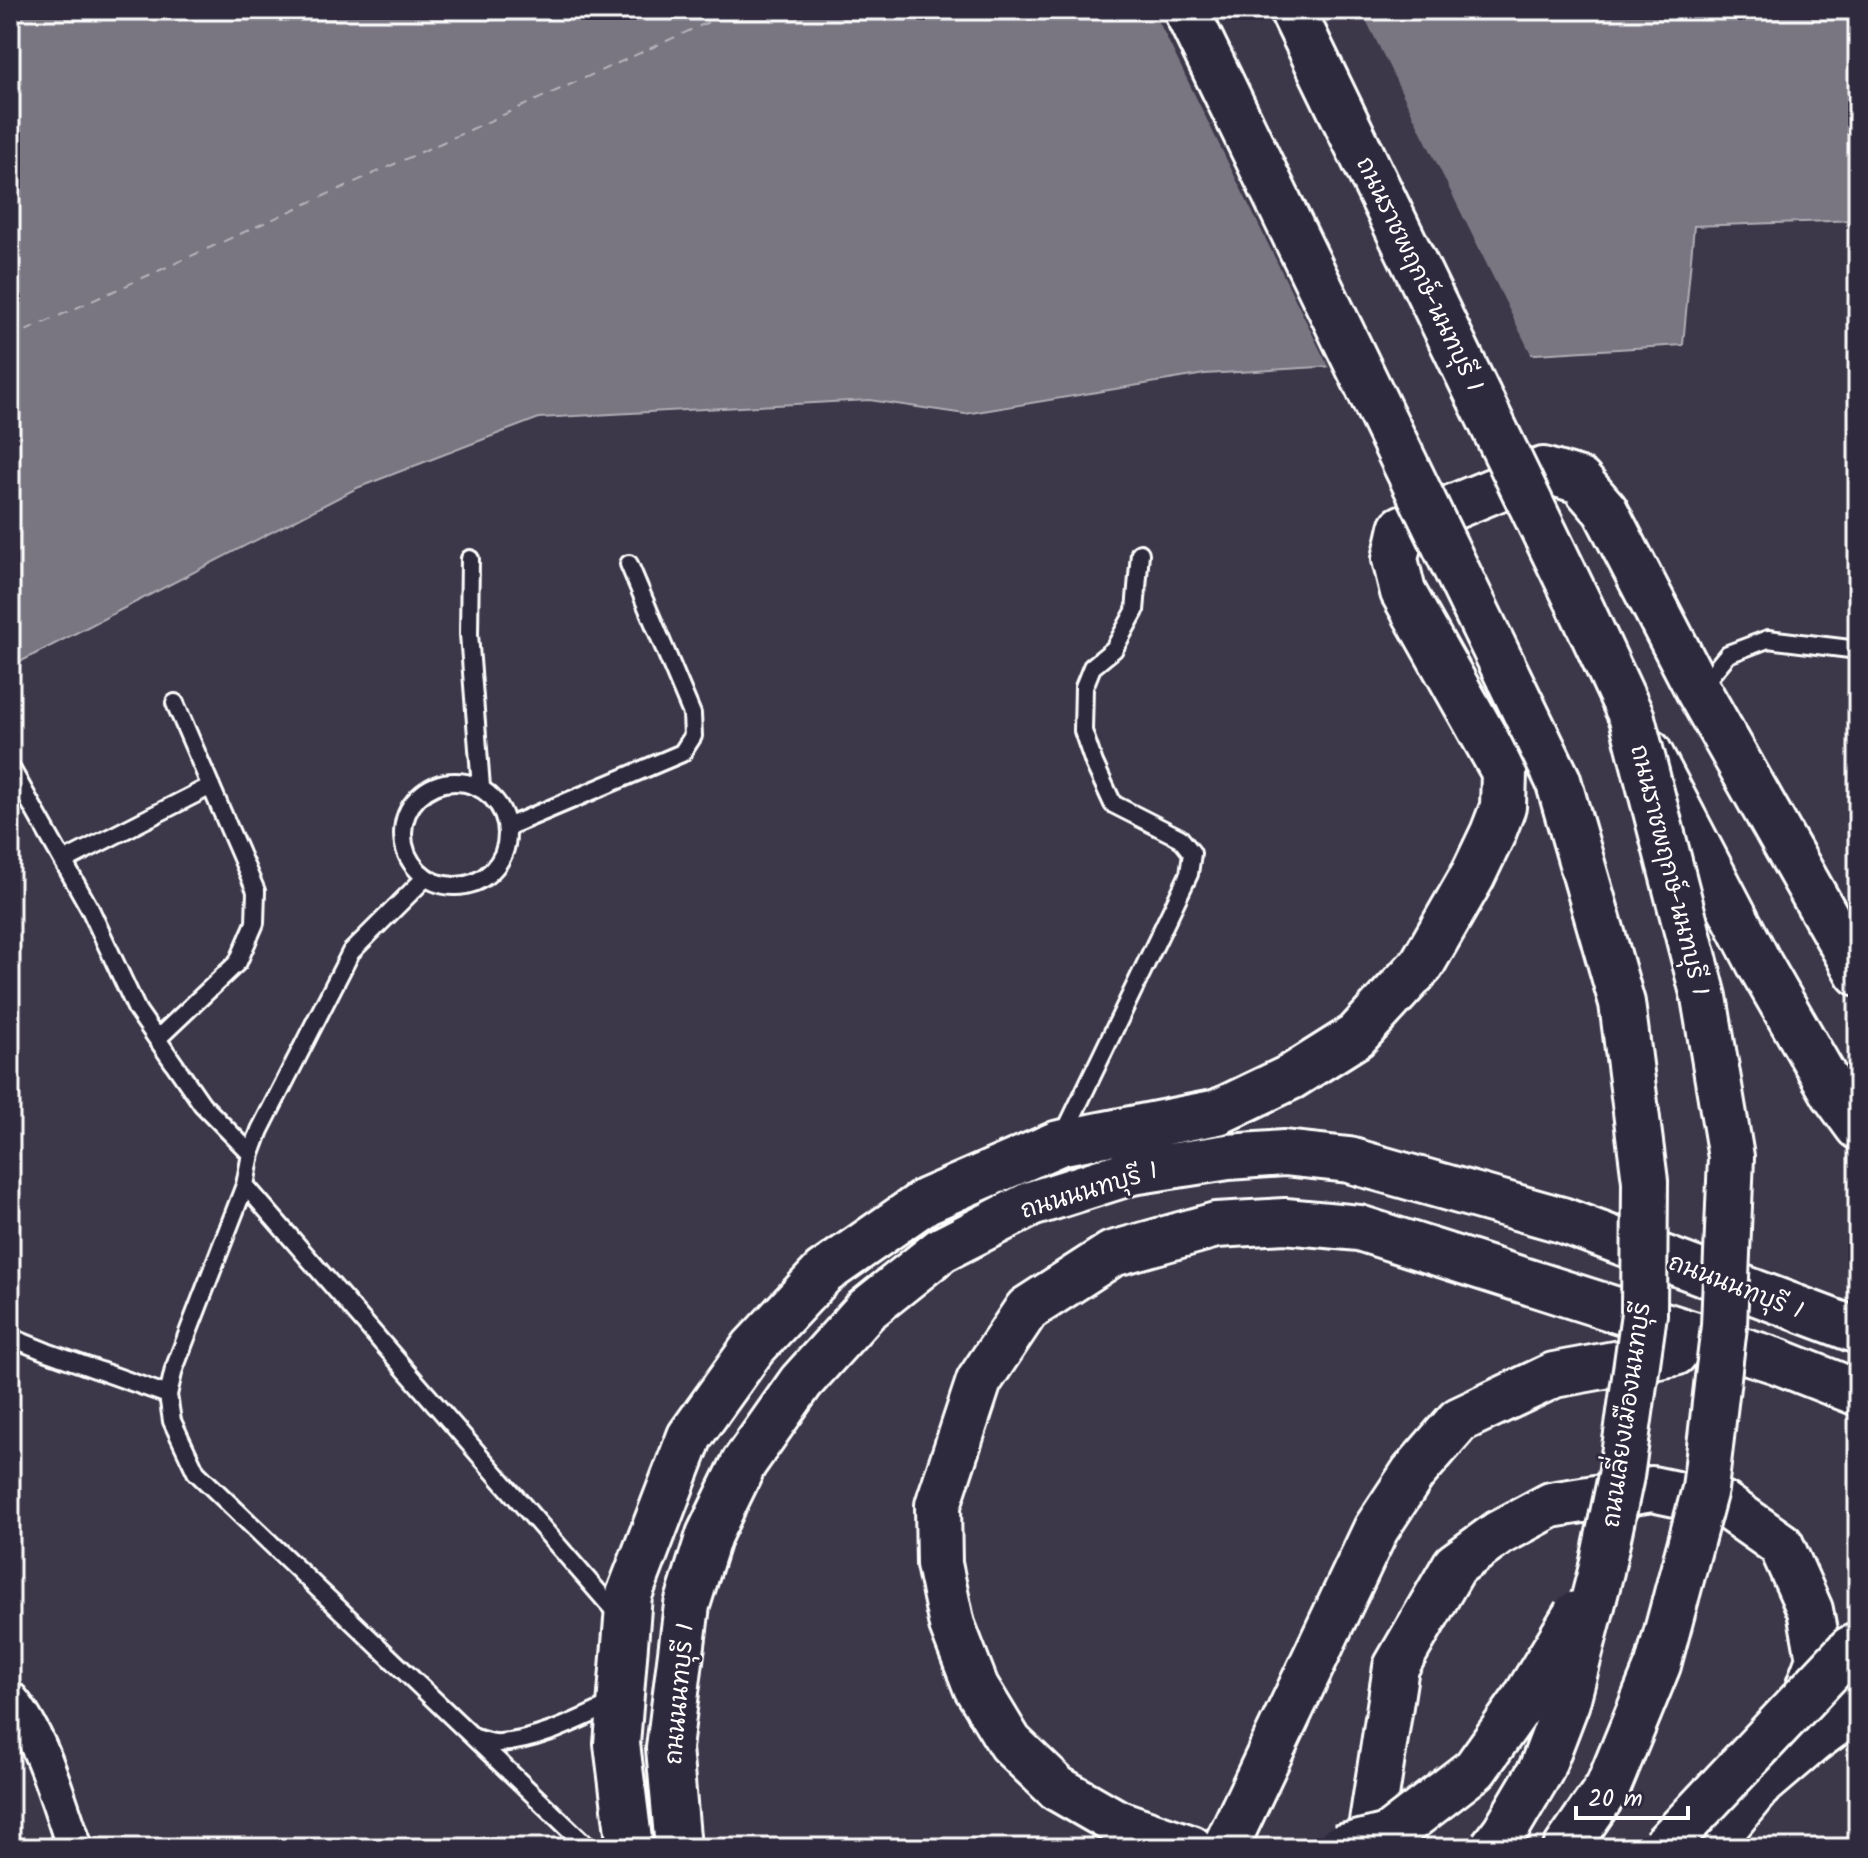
<svg xmlns="http://www.w3.org/2000/svg" width="1868" height="1858" font-family="Kalam,'Playpen Sans Thai',sans-serif">
  <rect width="100%" height="100%" fill="#3c3749"/>
  <filter id="ink" filterUnits="userSpaceOnUse"><feTurbulence type="fractalNoise" baseFrequency=".0125" numOctaves="2"/><feDisplacementMap in="SourceGraphic" scale="16" xChannelSelector="R" yChannelSelector="G"/><feConvolveMatrix kernelMatrix="1 2 1 2 8 2 1 2 1" color-interpolation-filters="sRGB"/></filter>
  <g filter="url(#ink)">
    <path fill="#797682" stroke="#afadb4" stroke-width="2" d="M 10,10 L 1858,10 L 1858,220 L 1694,226 L 1683,345 L 1205,374 L 965,414 L 869,400 L 539,418 L 357,488 L 10,667 Z"/>
    <path fill="#3c3749" d="M 1153,10 L 1361,10 L 1533,358 L 1330,370 Z"/>
    <g fill="none" stroke-linecap="round" stroke-linejoin="round">
      <path stroke="#b5b4ba" stroke-width="2" stroke-dasharray="10 8" stroke-linecap="butt" d="M 10,338 L 735,10"/>
      <g stroke="#fff" stroke-width="22">
        <path id="service" d="M 470,559 L 469,634 L 481,787
          M 1699,689 L 1728,654 L 1768,639 L 1858,650
          M 12,770 L 90,909 L 137,1010 L 202,1104 L 251,1154
          M403 834a52 52 0 1 1 104 0a52 52 0 1 1-104 0Z
          M 507,827 L 682,753 L 693,736 L 692,714 L 629,564
          M 64,861 L 211,786
          M 425,878 L 351,952 L 260,1130 L 251,1154 L 245,1185 L 174,1369 L 168,1395 L 172,1421 L 196,1472 L 589,1848
          M 157,1039 L 238,962 L 255,923 L 256,891 L 175,703
          M 1062,1138 L 1189,874 L 1192,853 L 1180,838 L 1113,804 L 1094,763 L 1083,731 L 1084,687 L 1092,667 L 1114,649 L 1135,611 L 1140,553
          M 245,1185 L 619,1616
          M 10,1337 L 47,1352 L 168,1395
          M 475,1738 C 483,1740 492,1744 500,1743 C 541,1740 579,1719 615,1703"/>
      </g>
      <g stroke="#fff" stroke-width="40">
        <path id="minor" d="M 10,1699 C 42,1737 58,1801 75,1848"/>
      </g>
      <g stroke="#fff" stroke-width="50">
        <path id="secondary" d="M 1649,752 L 1760,965 L 1834,1094 L 1858,1127
          M 630,1848 L 617,1744 L 629,1595 L 690,1436 L 753,1348 L 823,1273 L 926,1201 L 1059,1143 L 1218,1112 L 1291,1077 L 1356,1036 L 1422,964 L 1472,877 L 1493,833 L 1503,807 L 1504,772 L 1403,592 L 1395,559 L 1402,528 L 1543,470 L 1580,481 L 1605,510 L 1698,690 L 1858,973
          M 678,1848 L 669,1748 L 687,1605 L 709,1535 L 744,1463 L 801,1382 L 866,1310 L 941,1250 L 1031,1204 L 1132,1172 L 1228,1157 L 1284,1153 L 1349,1160 L 1562,1220 L 1858,1331
          M 1191,1848 L 1116,1822 L 1057,1788 L 1010,1743 L 976,1687 L 952,1625 L 939,1564 L 938,1505 L 979,1381 L 1027,1309 L 1112,1254 L 1216,1225 L 1285,1221 L 1359,1228 L 1777,1361 L 1858,1393
          M 1225,1848 L 1376,1529 L 1413,1473 L 1459,1420 L 1554,1375 L 1675,1353
          M 1368,1848 L 1396,1667 L 1455,1565 L 1499,1533 L 1551,1505 L 1652,1489 L 1723,1504 L 1781,1545 L 1810,1610 L 1819,1659 L 1797,1718 L 1758,1787
          M 1566,1848 L 1608,1787
          M 1708,1848 L 1758,1787 L 1813,1740 L 1858,1707"/>
      </g>
      <use href="#service" stroke="#2f2a3d" stroke-width="16"/>
      <use href="#minor" stroke="#2f2a3d" stroke-width="34"/>
      <use href="#secondary" stroke="#2f2a3d" stroke-width="44"/>
      <g stroke="#fff" stroke-width="50" stroke-linecap="butt">
        <path id="secondary-bridge" d="M 1186,10 L 1558,780 L 1622,1003 L 1645,1181 L 1644,1314 L 1621,1476 L 1601,1571 L 1567,1702 L 1541,1770 L 1505,1831 L 1492,1848
          M 1292,10 L 1581,608 L 1632,718 L 1704,997 L 1731,1157 L 1724,1326 L 1705,1489 L 1658,1665 L 1608,1787
          M 1339,1848 L 1388,1836 L 1475,1769 L 1524,1700 L 1576,1614
          M 1663,1848 L 1850,1649 L 1858,1645"/>
      </g>
      <use href="#secondary-bridge" stroke="#2f2a3d" stroke-width="44"/>
    </g>
  </g>
  <g text-anchor="middle" stroke-width="6" stroke-linejoin="round" paint-order="stroke">
    <g font-size="24" fill="#fff" stroke="#2f2a3d">
      <text transform="translate(1420 274) rotate(64)" y="8">ถนนราชพฤกษ์-นนทบุรี 1</text>
      <text transform="translate(1670 870) rotate(76)" y="8">ถนนราชพฤกษ์-นนทบุรี 1</text>
      <text transform="translate(1089 1190) rotate(-17)" y="8">ถนนนนทบุรี 1</text>
      <text transform="translate(1736 1286) rotate(21)" y="8">ถนนนนทบุรี 1</text>
      <text transform="translate(1626 1415) rotate(-82)" y="8">ถนนเลี่ยงเมืองนนทบุรี</text>
      <text transform="translate(679 1694) rotate(-85)" y="8">ถนนนนทบุรี 1</text>
    </g>
  </g>
  <rect width="1868" height="1858" fill="none" stroke="#2f2a3d" stroke-width="40"/>
  <rect x="20" y="20" width="1828" height="1818" fill="none" stroke="#fff" stroke-width="3" filter="url(#ink)"/>
  <path d="M1576 1806v12h112v-12" fill="none" stroke="#ffffff" stroke-width="4"/>
  <text x="1588" y="1806" font-size="24" fill="#ffffff" stroke="#2f2a3d" stroke-width="6" paint-order="stroke">20 m</text>
</svg>
